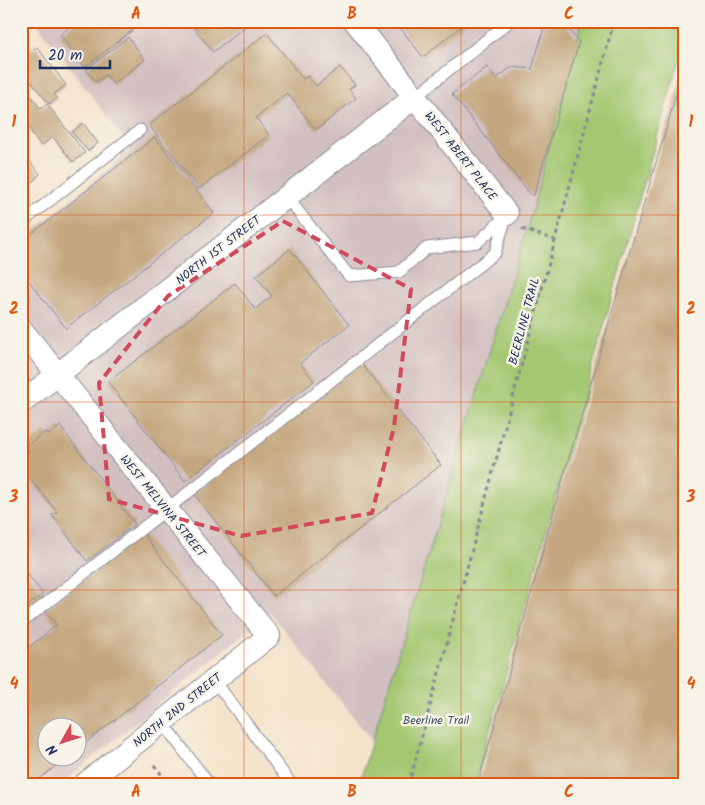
<svg xmlns="http://www.w3.org/2000/svg" width="705" height="805" font-family="Kalam,sans-serif">
  <rect width="100%" height="100%" fill="#f7f3e8"/>
  <filter id="ink" filterUnits="userSpaceOnUse"><feTurbulence type="fractalNoise" baseFrequency=".02" numOctaves="2"/><feDisplacementMap in="SourceGraphic" scale="10" xChannelSelector="R" yChannelSelector="G"/><feConvolveMatrix kernelMatrix="1 2 1 2 8 2 1 2 1" color-interpolation-filters="sRGB"/></filter>
  <filter id="wash" filterUnits="userSpaceOnUse"><feTurbulence type="fractalNoise" baseFrequency=".0096" numOctaves="4" result="noise"/><feDisplacementMap in="SourceGraphic" scale="20" xChannelSelector="R" yChannelSelector="G"/><feGaussianBlur stdDeviation="1.12" result="paint"/><feColorMatrix in="noise" values="0 0 0 0 0 0 0 0 0 0 0 0 0 0 0 0 0 1.4 0 .05"/><feComposite in="paint" operator="in"/></filter>
  <g filter="url(#wash)">
    <rect width="100%" height="100%" fill="#f4e2c9"/>
    <path fill="#d2bfc0" fill-rule="evenodd" d="M 35,21 L 587,21 L 533,208 L 372,741 L 270,612 L 61,784 L 21,784 L 21,241 L 132,149 ZM 48,728 L 78,728 L 78,758 L 48,758 Z"/>
    <path fill="#a4c872" stroke="#607c68" d="M 582,21 L 684,21 L 684,41 L 475,784 L 359,784 L 533,208 Z"/>
    <g id="blocks">
      <path fill="#c4a780" d="M 77,21 L 128,21 L 134,29 L 85,67 L 60,35 Z
        M 189,21 L 252,21 L 213,52 Z
        M 395,21 L 468,21 L 423,57 Z
        M 546,21 L 562,21 L 579,42 L 534,195 L 531,195 L 452,94 L 487,67 L 496,79 L 512,67 L 532,69 Z
        M 267,33 L 303,79 L 307,76 L 316,86 L 340,67 L 355,85 L 349,89 L 356,98 L 316,130 L 287,93 L 256,118 L 269,135 L 199,189 L 149,125 Z
        M 128,37 L 145,60 L 113,84 L 106,75 L 96,82 L 86,70 Z
        M 37,47 L 66,85 L 54,94 L 57,98 L 49,104 L 21,69 L 21,61 L 28,56 L 25,53 L 32,48 L 34,50 Z
        M 684,68 L 684,784 L 478,784 L 563,478 Z
        M 21,83 L 41,109 L 47,104 L 85,153 L 73,162 L 53,137 L 41,146 L 32,134 L 29,124 L 21,114 Z
        M 83,123 L 98,143 L 88,151 L 72,132 Z
        M 155,137 L 214,213 L 66,328 L 21,271 L 21,242 Z
        M 27,158 L 40,174 L 32,182 L 21,168 L 21,162 Z
        M 290,249 L 349,325 L 300,363 L 314,381 L 185,481 L 108,382 L 235,283 L 255,309 L 272,296 L 256,276 Z
        M 361,363 L 441,465 L 274,596 L 194,494 Z
        M 60,426 L 135,524 L 87,561 L 52,515 L 57,512 L 21,467 L 21,457 L 29,451 L 26,446 L 46,431 L 49,435 Z
        M 143,534 L 222,635 L 78,749 L 78,728 L 48,728 L 48,758 L 66,758 L 33,784 L 21,784 L 21,653 L 57,625 L 45,611 Z
        M 21,566 L 43,594 L 21,611 Z"/>
    </g>
  </g>
  <g filter="url(#ink)">
    <use href="#blocks" fill-opacity="0" stroke="#888894" stroke-width="1"/>
    <g fill="none" stroke-linecap="round" stroke-linejoin="round">
      <g stroke="#888894" stroke-width="13">
        <path id="lane" d="M 415,97 L 510,21
          M 286,196 L 349,276 L 399,272 L 427,248 L 478,242 L 506,216
          M 21,223 L 140,130
          M 21,623 L 495,253 L 507,214
          M 214,680 L 291,784
          M 162,722 L 209,784"/>
      </g>
      <g stroke="#888894" stroke-width="24">
        <path id="street" d="M 355,21 L 507,214
          M 21,329 L 269,636 L 85,784
          M 21,403 L 415,97"/>
      </g>
      <path stroke="#888894" stroke-width="3" stroke-dasharray="4 4" stroke-linecap="butt" d="M 522,229 L 555,240
        M 154,765 L 169,784
        M 409,784 L 614,21"/>
      <use href="#lane" stroke="#fff" stroke-width="11"/>
      <use href="#street" stroke="#fff" stroke-width="22"/>
    </g>
  </g>
  <path fill="none" stroke="#d1495b" stroke-width="4" stroke-dasharray="10 6" stroke-linejoin="round" d="M 283,221 L 411,289 L 394,427 L 372,513 L 241,536 L 109,499 L 99,383 L 168,296 Z"/>
  <path fill="none" stroke="#de5710" stroke-width="1" stroke-opacity="0.55" d="M 244,21 L 244,784M 461,21 L 461,784M 21,215 L 684,215M 21,402 L 684,402M 21,590 L 684,590"/>
  <g text-anchor="middle" stroke-width="5" stroke-linejoin="round" paint-order="stroke">
    <g font-size="12" fill="#1b2f5e" stroke="#f7f3e8">
      <text transform="translate(461 156) rotate(52)" y="4">WEST ABERT PLACE</text>
      <text transform="translate(218 250) rotate(-38)" y="4">NORTH 1ST STREET</text>
      <text transform="translate(524 321) rotate(-75)" y="4">BEERLINE TRAIL</text>
      <text transform="translate(163 506) rotate(51)" y="4">WEST MELVINA STREET</text>
      <text transform="translate(177 710) rotate(-39)" y="4">NORTH 2ND STREET</text>
    </g>
    <g font-size="12" fill="#3d5563" stroke="#f7f3e8">
      <text x="436" y="724">Beerline Trail</text>
    </g>
  </g>
  <rect width="705" height="805" fill="none" stroke="#f7f3e8" stroke-width="55"/>
  <g transform="translate(62 742) rotate(231)"><circle r="24" fill="#f7f3e8" stroke="#9fa5b1"/>
  <path d="M0-4L9 19L0 12L-9 19Z" fill="#d1495b"/>
  <text y="-8" font-size="14" font-weight="bold" text-anchor="middle" fill="#1b2f5e">N</text>
  </g>
  <path d="M40 60v8h70v-8" fill="none" stroke="#1b2f5e" stroke-width="2.5"/>
  <text x="48" y="60" font-size="15" fill="#1b2f5e" stroke="#f7f3e8" stroke-width="4" paint-order="stroke">20 m</text>
  <rect x="28" y="28" width="650" height="750" fill="none" stroke="#de5710" stroke-width="2"/>
  <g font-size="16" text-anchor="middle" font-weight="bold" fill="#de5710">
    <text x="136" y="19">A</text>
    <text x="352" y="19">B</text>
    <text x="569" y="19">C</text>
    <text x="14" y="127">1</text>
    <text x="691" y="127">1</text>
    <text x="14" y="314">2</text>
    <text x="691" y="314">2</text>
    <text x="14" y="502">3</text>
    <text x="691" y="502">3</text>
    <text x="14" y="689">4</text>
    <text x="691" y="689">4</text>
    <text x="136" y="797">A</text>
    <text x="352" y="797">B</text>
    <text x="569" y="797">C</text>
  </g>
</svg>
